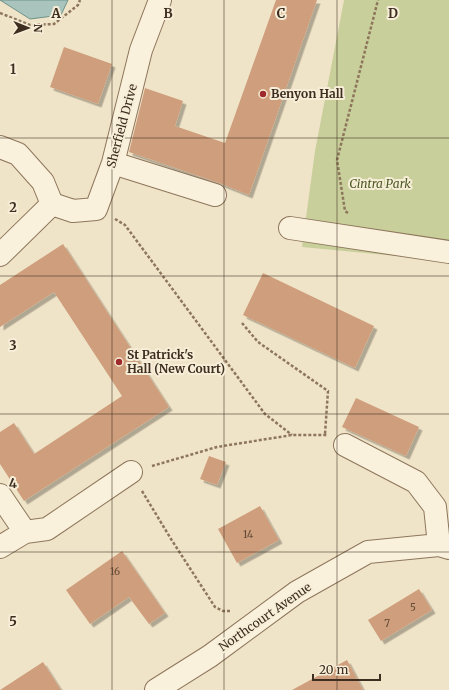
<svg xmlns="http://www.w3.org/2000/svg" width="449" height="690" font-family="Merriweather,serif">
  <defs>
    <filter id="shadow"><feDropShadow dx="3.5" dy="3.5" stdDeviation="0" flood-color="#0004"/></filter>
  </defs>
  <rect width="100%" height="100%" fill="#f0e4c8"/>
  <path fill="#c9cf9b" d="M 344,0 L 449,0 L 449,261 L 302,247 L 315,151 Z"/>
  <path fill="#a9c4bc" stroke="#6f938a" d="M 0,0 L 68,0 L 61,15 L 30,19 Z"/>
  <path fill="#cf9f7d" filter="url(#shadow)" d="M 276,0 L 317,0 L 249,195 L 219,183 L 129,152 L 145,88 L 183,101 L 175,126 L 225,143 Z
    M 64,47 L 112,64 L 98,104 L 50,87 Z
    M 63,244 L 169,407 L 24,501 L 0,464 L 0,432 L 14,423 L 34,454 L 122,396 L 54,292 L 0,327 L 0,285 Z
    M 263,273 L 374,326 L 355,368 L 243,315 Z
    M 356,398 L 419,427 L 406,456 L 342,427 Z
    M 209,456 L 226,462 L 217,485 L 200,479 Z
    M 260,506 L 279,540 L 237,563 L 218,529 Z
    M 122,551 L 165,613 L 149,624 L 129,597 L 90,624 L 66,590 Z
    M 419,589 L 432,610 L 381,641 L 368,620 Z
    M 347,660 L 363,690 L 292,690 Z
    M 43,662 L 61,690 L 0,690 Z"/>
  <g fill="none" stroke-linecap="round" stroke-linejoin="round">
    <g stroke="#8d765c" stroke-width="24">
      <path id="minor" d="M 0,147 L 18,154 L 43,182 L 52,204 L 73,211 L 96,209 L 113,163 L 141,50 L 160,0
        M 113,163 L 215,195
        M 290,228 L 449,252
        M 0,255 L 52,204
        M 345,445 L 416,482 L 435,507 L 439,545
        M 0,495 L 25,532
        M 0,547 L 25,532 L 47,529 L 131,472
        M 156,690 L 210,656 L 297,592 L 368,552 L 439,545 L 449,548"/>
    </g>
    <path stroke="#8d765c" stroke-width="2.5" stroke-dasharray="3 2" stroke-linecap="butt" d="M 0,13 L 30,25 L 54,24 L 78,5 L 80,0
      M 348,213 L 345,211 L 337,160 L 378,0
      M 115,219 L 125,225 L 265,414 L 292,435
      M 242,323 L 258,342 L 328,391 L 325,434
      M 152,466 L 217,447 L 292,435 L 327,435
      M 142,491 L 171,539 L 215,607 L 223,611 L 232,611"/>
    <use href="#minor" stroke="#faf1dc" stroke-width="22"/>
  </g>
  <path fill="none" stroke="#3d2e20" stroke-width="1" stroke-opacity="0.55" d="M 112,0 L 112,690M 224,0 L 224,690M 337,0 L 337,690M 0,138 L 449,138M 0,276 L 449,276M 0,414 L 449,414M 0,552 L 449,552"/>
  <g fill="#9e2a2b" stroke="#f7eed8" stroke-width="1.5">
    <circle cx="263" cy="94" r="4"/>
    <circle cx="119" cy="362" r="4"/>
  </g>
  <g text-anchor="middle" stroke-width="4" stroke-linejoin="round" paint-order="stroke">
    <g font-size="10" fill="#624a37">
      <text x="248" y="538">14</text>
      <text x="115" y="575">16</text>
      <text x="413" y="611">5</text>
      <text x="387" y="627">7</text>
    </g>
    <g font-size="12" font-weight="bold" fill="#3d2e20" stroke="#f7eed8" text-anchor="start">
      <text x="271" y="98">Benyon Hall</text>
      <text x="127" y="359">St Patrick's<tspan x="127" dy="14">Hall (New Court)</tspan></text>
    </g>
    <g font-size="12" fill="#3d2e20" stroke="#f7eed8">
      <text transform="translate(122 126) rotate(-75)" y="4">Sherfield Drive</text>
      <text transform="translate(265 617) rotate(-35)" y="4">Northcourt Avenue</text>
    </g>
    <g font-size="12" font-style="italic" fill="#4d5a26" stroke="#f7eed8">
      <text x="380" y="188">Cintra Park</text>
    </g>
  </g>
  <g font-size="13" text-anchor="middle" font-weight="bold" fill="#3d2e20" stroke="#f7eed8" stroke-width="4" stroke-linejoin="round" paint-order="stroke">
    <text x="56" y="18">A</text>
    <text x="168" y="18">B</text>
    <text x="281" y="18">C</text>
    <text x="393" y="18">D</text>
    <text x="13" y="74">1</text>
    <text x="13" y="212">2</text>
    <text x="13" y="350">3</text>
    <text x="13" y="488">4</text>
    <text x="13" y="626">5</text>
  </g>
  <g transform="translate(28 28) rotate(91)" stroke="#f7eed8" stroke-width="3" paint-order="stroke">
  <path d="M0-3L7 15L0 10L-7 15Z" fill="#3d2e20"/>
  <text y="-6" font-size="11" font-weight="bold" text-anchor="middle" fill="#3d2e20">N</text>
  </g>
  <path d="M313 674v6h67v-6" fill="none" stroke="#3d2e20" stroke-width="2"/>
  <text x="319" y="674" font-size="12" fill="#3d2e20" stroke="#f7eed8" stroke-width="3" paint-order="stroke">20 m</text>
</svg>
